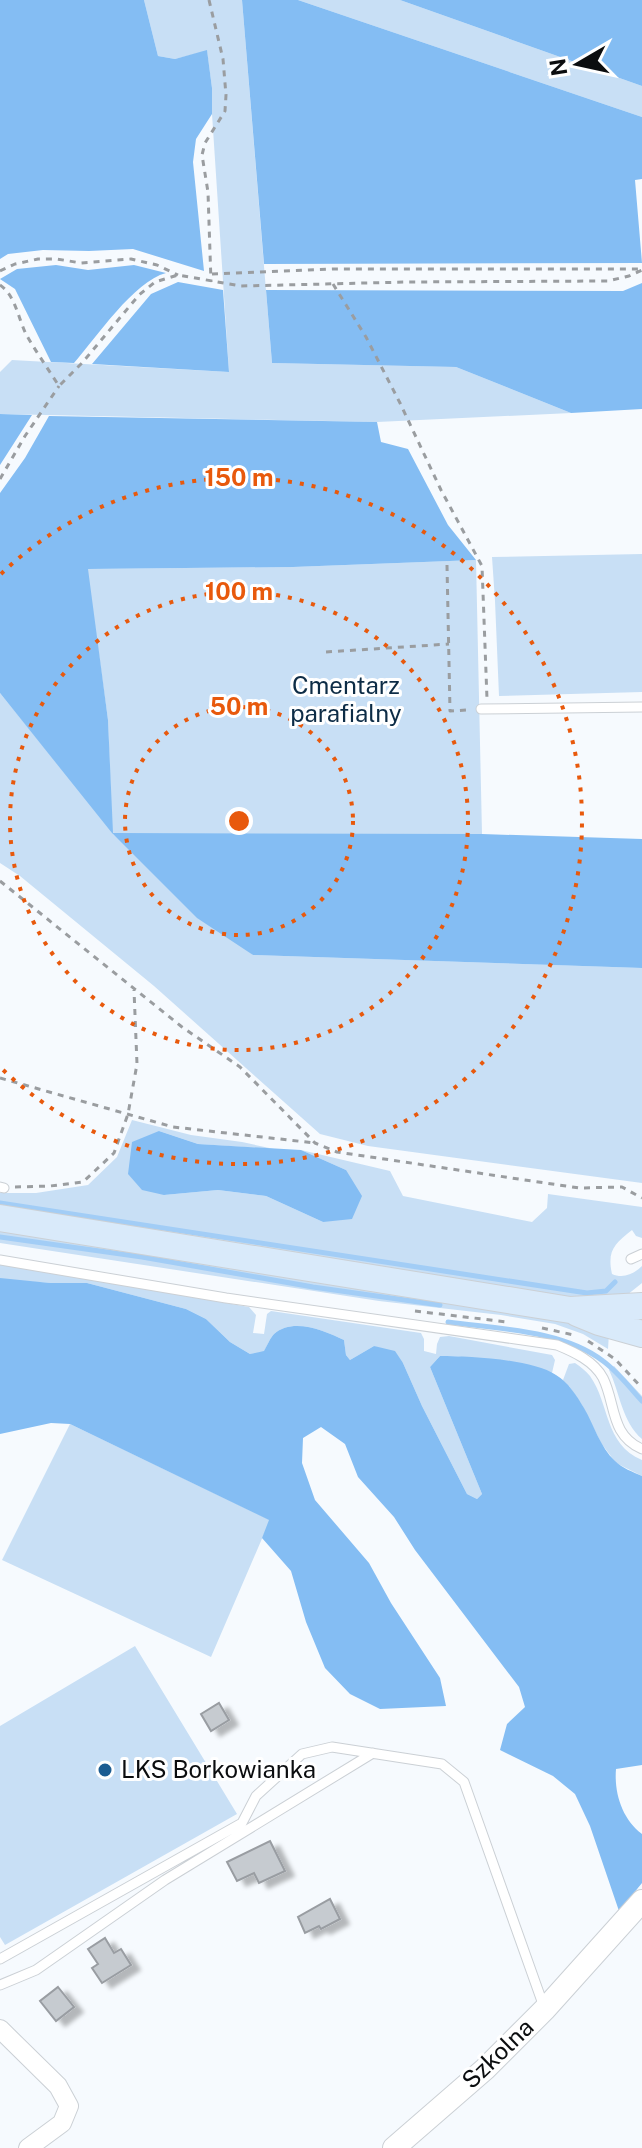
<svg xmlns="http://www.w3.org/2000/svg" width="642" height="2148" font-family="'Public Sans',sans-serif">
  <defs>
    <filter id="shadow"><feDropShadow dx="9" dy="5" stdDeviation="2" flood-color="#0004"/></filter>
  </defs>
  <rect width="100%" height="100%" fill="#f6fafe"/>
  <path fill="#c8dff5" d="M 144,0 L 242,0 L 272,363 L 456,367 L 571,413 L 377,422 L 0,414 L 0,372 L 12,360 L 229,372 L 212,114 L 212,88 L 207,51 L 175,59 L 158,56 Z
    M 298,0 L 400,0 L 642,86 L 642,117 Z
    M 642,554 L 642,692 L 499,696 L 495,601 L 492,557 Z
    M 476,560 L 482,834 L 113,834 L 253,955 L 642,968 L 642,1183 L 368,1146 L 320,1134 L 154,986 L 20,876 L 0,863 L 0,693 L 112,831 L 108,720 L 87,569 L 293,567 Z
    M 132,1120 L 191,1135 L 242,1142 L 274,1149 L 198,1144 L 159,1131 L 164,1195 L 218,1190 L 266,1196 L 323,1222 L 346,1170 L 301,1150 L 390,1171 L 403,1196 L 532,1222 L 547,1208 L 548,1194 L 642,1207 L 642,1238 L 636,1236 L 632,1230 C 614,1244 607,1251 612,1274 C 623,1279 634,1274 642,1266 L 642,1283 L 627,1295 L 597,1299 L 561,1296 L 0,1209 L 0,1193 L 36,1193 L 88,1185 L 117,1157 Z
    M 0,1231 L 539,1314 L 609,1333 L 608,1349 L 583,1334 L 555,1324 L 501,1315 L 379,1301 L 0,1243 Z
    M 0,1264 L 249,1307 L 256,1315 L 253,1333 L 264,1334 L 267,1314 L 271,1311 L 421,1333 L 424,1339 L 424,1351 L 436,1354 L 437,1344 L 440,1337 L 449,1336 L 552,1355 L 555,1360 L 552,1373 L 563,1380 L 569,1364 L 575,1363 C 581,1367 586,1371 590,1376 C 610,1404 604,1444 642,1460 L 642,1476 L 616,1463 L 601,1443 L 582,1405 L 569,1386 L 458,1356 L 440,1356 L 430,1367 L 482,1494 L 477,1499 L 467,1494 L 422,1406 L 403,1363 L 374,1346 L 350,1360 L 346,1355 L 344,1340 C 325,1331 293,1317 274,1334 C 270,1338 267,1346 264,1352 L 250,1354 L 230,1342 L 206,1319 L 186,1309 L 87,1283 L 50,1283 L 3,1280 L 0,1278 Z
    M 614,1366 L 642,1396 L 642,1439 C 622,1422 620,1393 609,1370 Z
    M 70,1424 L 270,1520 L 211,1657 L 2,1560 Z
    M 135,1646 L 237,1814 L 5,1945 L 0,1937 L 0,1726 Z"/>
  <path fill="#84bdf3" d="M 0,0 L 144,0 L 158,56 L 175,59 L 207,50 L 212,88 L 212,114 L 196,139 L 193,162 L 204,271 L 133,249 L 89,251 L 43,250 L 8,254 L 0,259 Z
    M 242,0 L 298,0 L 642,117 L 642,179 L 635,180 L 642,263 L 264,264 Z
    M 400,0 L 642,0 L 642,86 Z
    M 56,265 L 88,270 L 134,265 L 166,273 C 134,281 96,338 74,363 L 51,362 L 15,289 L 0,279 L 17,269 Z
    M 178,282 L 223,290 L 229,372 L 92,364 L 151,294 Z
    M 642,283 L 642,409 L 571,413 L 456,367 L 272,363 L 266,290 L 623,291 Z
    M 0,414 L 32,415 L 0,465 Z
    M 49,416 L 377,422 L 381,442 L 408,449 L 448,525 L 476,560 L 293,567 L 88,569 L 108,720 L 113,833 L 482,834 L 642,839 L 642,968 L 253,955 L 197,918 L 112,833 L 0,693 L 0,493 L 25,458 Z
    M 159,1131 L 198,1144 L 301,1150 L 346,1170 L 362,1196 L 352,1219 L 323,1222 L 266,1196 L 218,1190 L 164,1195 L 142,1190 L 128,1174 L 132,1142 Z
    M 0,1278 L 50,1283 L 87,1283 L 186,1309 L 206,1319 L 230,1342 L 250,1354 L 264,1351 C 267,1346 270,1338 274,1334 C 293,1317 325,1331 344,1340 L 346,1355 L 350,1360 L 374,1346 L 395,1351 L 403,1363 L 422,1406 L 467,1494 L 477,1499 L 482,1494 L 430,1367 L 440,1356 C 469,1356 532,1359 556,1375 C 568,1382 577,1396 584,1408 C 594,1425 600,1447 615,1461 C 622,1468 633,1472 642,1476 L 642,1765 L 616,1769 C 614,1793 622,1819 642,1834 L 642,1883 L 619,1911 L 590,1826 L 575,1794 L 553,1776 L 500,1750 L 507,1724 L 525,1707 L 519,1687 L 415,1550 L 394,1517 L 358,1477 L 345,1444 L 321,1427 L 303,1438 L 302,1463 L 315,1500 L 369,1563 L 391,1603 L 440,1678 L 446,1706 L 380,1709 L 350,1694 L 325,1668 L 306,1622 L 291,1571 L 262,1538 L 269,1520 L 70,1424 L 51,1423 L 0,1434 Z"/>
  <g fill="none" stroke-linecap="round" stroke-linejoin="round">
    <path stroke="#a2cdf6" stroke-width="5" d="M 0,1203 L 587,1293 L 606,1291 L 615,1282
      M 0,1237 L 142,1257 L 313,1287 L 440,1305
      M 448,1322 C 498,1329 563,1330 603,1361 C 618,1372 630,1388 642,1401"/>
  </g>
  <path fill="#c6cbd0" stroke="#999da2" stroke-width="2" filter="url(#shadow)" d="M 219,1703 L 229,1720 L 211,1731 L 201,1714 Z
    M 270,1841 L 285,1871 L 259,1883 L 254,1873 L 237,1881 L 227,1862 Z
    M 330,1899 L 340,1919 L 321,1929 L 319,1926 L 305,1933 L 298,1917 Z
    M 105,1938 L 114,1953 L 121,1949 L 131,1965 L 102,1983 L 92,1968 L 98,1964 L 88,1949 Z
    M 58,1987 L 74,2007 L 56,2021 L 40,2001 Z"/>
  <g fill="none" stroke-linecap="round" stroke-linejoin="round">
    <g stroke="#cbd0d5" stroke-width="11">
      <path id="service" d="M 481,709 L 642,707
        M 0,1187 L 4,1188
        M 631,1259 L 642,1254
        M 0,1260 L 226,1298 L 557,1345 C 574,1352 594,1361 603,1378 C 616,1404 610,1435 642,1449
        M 0,1959 L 242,1823 L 256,1796 L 302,1754 L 332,1747 L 442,1764 L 464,1782 L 544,2007
        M 0,1985 L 36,1970 L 165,1880 L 373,1753"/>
    </g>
    <g stroke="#cbd0d5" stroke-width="20">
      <path id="minor" d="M 0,2029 L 58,2086 L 69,2106 L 62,2123 L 28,2148"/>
    </g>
    <g stroke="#cbd0d5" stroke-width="24">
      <path id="tertiary" d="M 394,2148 L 485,2069 L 545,2009 L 642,1901"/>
    </g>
    <g stroke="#cbd0d5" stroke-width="28">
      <path id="secondary" d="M 0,1218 L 570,1310 L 642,1306
        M 577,1313 L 599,1322 L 642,1334"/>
    </g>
    <path stroke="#9a9da0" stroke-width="3" stroke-dasharray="6 6" stroke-linecap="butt" d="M 209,0 L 223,59 L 226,95 L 225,111 L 205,143 L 202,155 L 208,192 L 211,282
      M 0,271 L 15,264 L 38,259 L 57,259 L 81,263 L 131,259 L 157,265 L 178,275
      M 212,274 L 332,269 L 642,269
      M 333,284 L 366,337 L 400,403 L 441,490 L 482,566 L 487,699
      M 0,285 C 16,296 18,319 27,336 C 37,353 48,369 59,386 L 82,363 L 139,295 L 155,282 L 178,275 L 241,286 L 408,282 L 608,281 L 629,276 L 642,270
      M 0,479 L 25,436 L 59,386
      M 447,565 L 450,711 L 468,710
      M 326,652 L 449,644
      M 0,881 L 182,1027 L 240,1067 L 315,1143 L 337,1152 L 579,1188 L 622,1187 L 642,1198
      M 0,1078 L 173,1127 L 315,1143
      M 15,1187 L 50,1186 L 83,1182 L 114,1153 L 128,1114 L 137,1064 L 134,990
      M 415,1311 L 507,1322
      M 542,1328 L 574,1335
      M 588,1341 L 615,1359 L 642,1388"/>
    <use href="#service" stroke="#fff" stroke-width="9"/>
    <use href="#minor" stroke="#fff" stroke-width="18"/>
    <use href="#tertiary" stroke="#fff" stroke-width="22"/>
    <use href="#secondary" stroke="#d9eafa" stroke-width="26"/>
  </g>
  <g fill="none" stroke="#e8590c" stroke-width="4" stroke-dasharray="4 8">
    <circle cx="239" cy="821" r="114"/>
    <circle cx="239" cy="821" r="229"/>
    <path d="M1 574A343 343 0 1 1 1 1068"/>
  </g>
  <circle fill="#1b5c91" stroke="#fff" stroke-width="3" cx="105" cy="1770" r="8"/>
  <g text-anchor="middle" stroke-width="6" stroke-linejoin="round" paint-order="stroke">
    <g font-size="24" fill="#0d2c46" stroke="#fff">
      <text x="346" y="694">Cmentarz<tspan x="346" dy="28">parafialny</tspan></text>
    </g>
    <g font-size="24" fill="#0b0d0f" stroke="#fff" text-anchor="start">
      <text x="121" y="1778">LKS Borkowianka</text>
    </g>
    <g font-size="24" fill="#0b0d0f" stroke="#fff">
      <text transform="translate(498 2054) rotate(-44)" y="8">Szkolna</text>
    </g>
  </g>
  <circle cx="239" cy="821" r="12" fill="#e8590c" stroke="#fff" stroke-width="4"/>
  <g font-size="24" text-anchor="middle" font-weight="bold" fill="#e8590c" stroke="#fff" stroke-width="6" stroke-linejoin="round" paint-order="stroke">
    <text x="239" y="486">150 m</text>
    <text x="239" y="600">100 m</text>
    <text x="239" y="715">50 m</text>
  </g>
  <g transform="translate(578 64) rotate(261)" stroke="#ffffff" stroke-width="6" paint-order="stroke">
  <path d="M0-6L14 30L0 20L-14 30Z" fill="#0b0d0f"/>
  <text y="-12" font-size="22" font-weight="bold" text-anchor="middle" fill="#0b0d0f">N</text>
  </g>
</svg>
